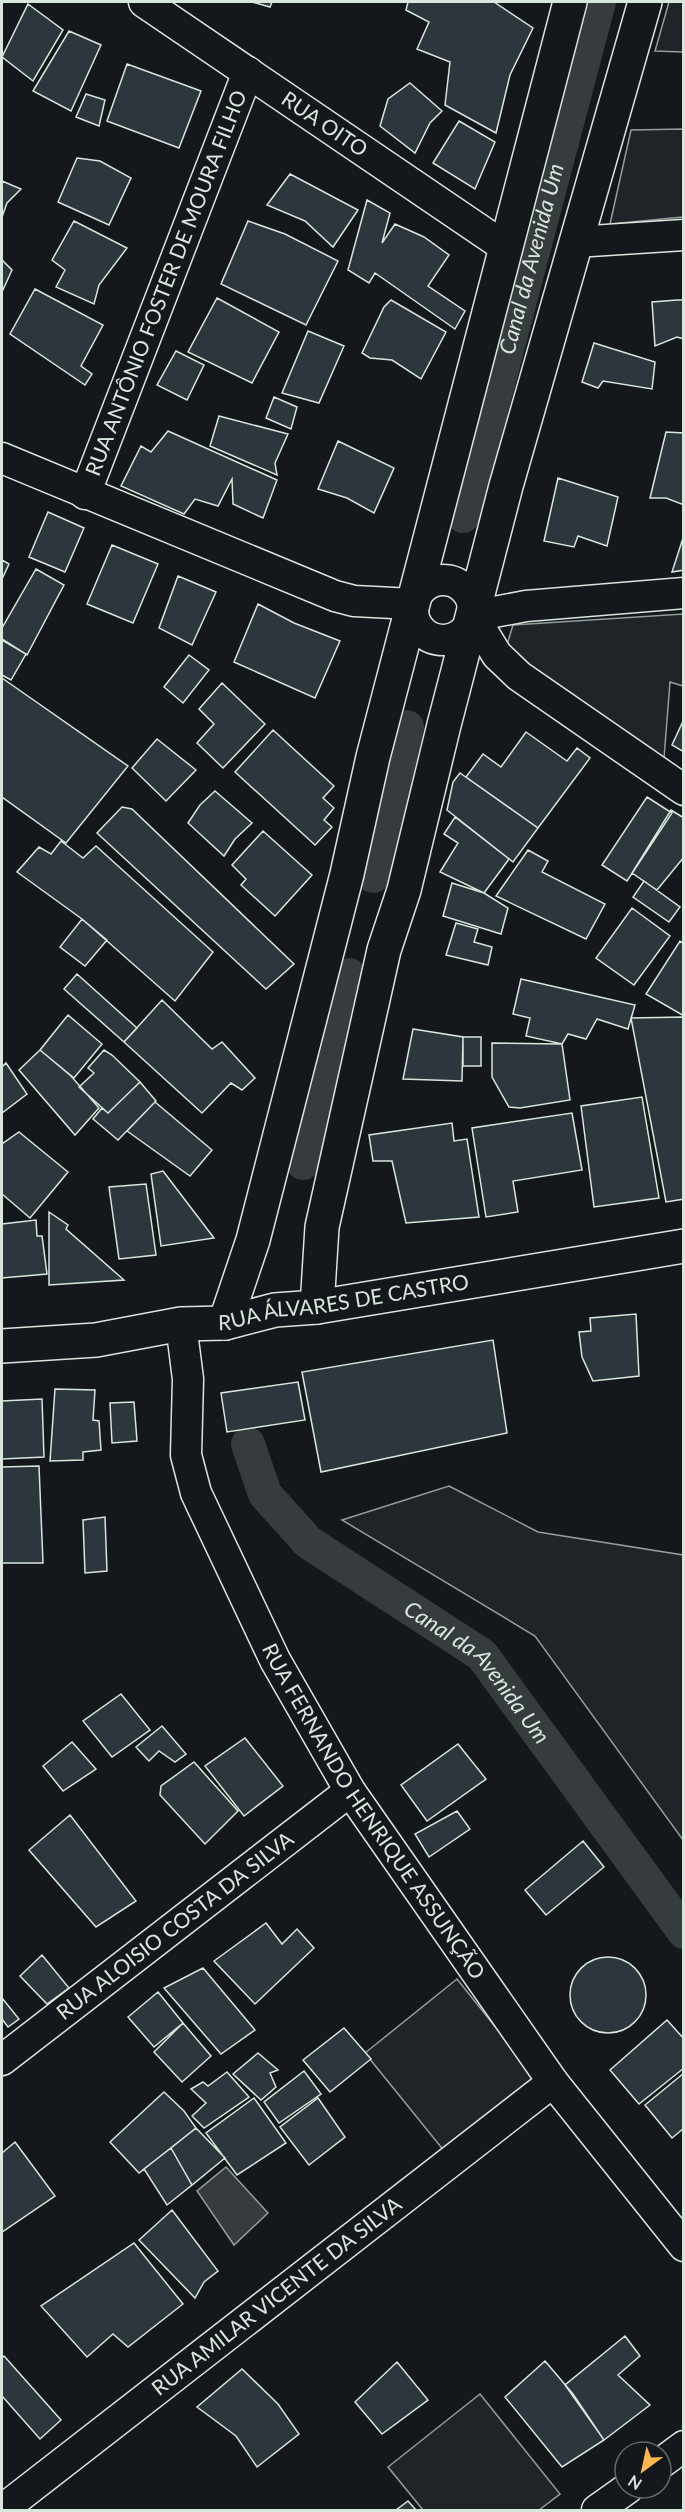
<svg xmlns="http://www.w3.org/2000/svg" width="685" height="2512" font-family="Lato,sans-serif">
  <rect width="100%" height="100%" fill="#14181c"/>
  <path fill="#202428" stroke="#939e99" stroke-width="1.5" d="M 669,2 L 683,2 L 683,52 L 655,51 Z
    M 683,129 L 683,217 L 610,224 L 631,130 Z
    M 683,614 L 683,686 L 670,682 L 664,758 L 506,648 L 513,625 Z
    M 449,1486 L 538,1532 L 683,1555 L 683,1840 L 535,1636 L 342,1520 Z
    M 457,1979 L 537,2079 L 445,2152 L 365,2053 Z
    M 480,2394 L 560,2494 L 539,2510 L 423,2510 L 388,2467 Z"/>
  <path fill="#363b3e" stroke="#939e99" stroke-width="1.5" d="M 226,2167 L 268,2213 L 234,2245 L 197,2191 Z"/>
  <g fill="none" stroke-linecap="round" stroke-linejoin="round">
    <g stroke="#363b3e" stroke-width="34">
      <path id="s1" d="M 463,516 L 599,2"/>
      <path d="M 373,876 L 407,727"/>
      <path d="M 303,1163 L 349,975"/>
      <path id="s2" d="M 248,1444 L 265,1494 L 308,1542 L 482,1655 L 684,1932"/>
    </g>
  </g>
  <path fill="#2c363c" stroke="#d8e6dc" stroke-width="1.5" d="M 252,2 L 272,2 L 270,7 Z
    M 408,2 L 494,2 L 533,28 L 510,75 L 496,133 L 445,105 L 450,62 L 417,49 L 429,22 L 406,10 Z
    M 28,4 L 63,30 L 33,81 L 2,57 Z
    M 69,31 L 101,45 L 71,111 L 33,91 Z
    M 127,64 L 201,91 L 179,148 L 107,121 Z
    M 410,83 L 442,111 L 430,123 L 415,153 L 380,126 L 388,99 Z
    M 86,94 L 105,100 L 99,126 L 76,117 Z
    M 459,121 L 495,142 L 475,189 L 433,163 Z
    M 77,158 L 100,161 L 131,178 L 109,225 L 58,202 Z
    M 290,174 L 358,210 L 333,247 L 305,221 L 267,205 Z
    M 2,181 L 21,189 L 7,203 L 2,217 Z
    M 367,200 L 390,213 L 382,243 L 395,224 L 424,237 L 449,255 L 428,286 L 465,311 L 455,329 L 375,273 L 369,283 L 348,270 Z
    M 74,221 L 127,248 L 99,285 L 94,304 L 56,287 L 65,270 L 52,260 Z
    M 248,221 L 285,234 L 338,261 L 306,325 L 221,284 Z
    M 2,260 L 12,270 L 2,292 Z
    M 35,289 L 103,325 L 81,366 L 92,374 L 85,385 L 10,334 Z
    M 217,298 L 279,332 L 252,383 L 188,352 Z
    M 391,300 L 446,332 L 421,379 L 392,360 L 370,358 L 362,353 L 384,307 Z
    M 677,300 L 684,300 L 684,339 L 677,337 L 655,346 L 652,302 Z
    M 308,331 L 344,346 L 319,403 L 282,393 Z
    M 594,343 L 655,362 L 652,389 L 603,381 L 598,388 L 582,382 Z
    M 176,351 L 204,365 L 187,400 L 157,385 Z
    M 274,397 L 297,407 L 291,429 L 266,418 Z
    M 219,416 L 288,434 L 275,463 L 277,475 L 210,446 Z
    M 168,431 L 277,480 L 263,518 L 233,504 L 232,479 L 218,506 L 195,499 L 184,514 L 121,486 L 141,446 L 151,452 Z
    M 666,432 L 684,433 L 684,505 L 666,498 L 650,498 Z
    M 338,441 L 394,468 L 374,513 L 347,498 L 318,489 Z
    M 558,478 L 618,497 L 607,546 L 578,536 L 574,547 L 544,541 Z
    M 48,512 L 84,528 L 65,572 L 29,557 Z
    M 684,535 L 684,570 L 672,572 Z
    M 112,545 L 158,564 L 133,623 L 87,604 Z
    M 2,560 L 9,564 L 2,579 Z
    M 36,569 L 64,585 L 27,655 L 2,639 L 2,628 Z
    M 178,576 L 216,592 L 192,645 L 159,628 Z
    M 258,604 L 294,623 L 340,641 L 315,698 L 234,662 Z
    M 2,640 L 26,654 L 11,680 L 2,675 Z
    M 189,655 L 209,670 L 183,703 L 164,687 Z
    M 2,678 L 128,766 L 66,843 L 2,797 Z
    M 222,683 L 265,724 L 223,768 L 197,743 L 214,724 L 199,709 Z
    M 684,719 L 684,752 L 672,745 Z
    M 273,730 L 334,786 L 323,798 L 334,808 L 324,820 L 332,827 L 315,845 L 235,772 Z
    M 526,732 L 567,761 L 577,748 L 590,758 L 538,828 L 466,777 L 483,754 L 501,767 Z
    M 157,739 L 196,770 L 166,801 L 132,768 Z
    M 460,773 L 538,828 L 513,862 L 447,810 L 453,782 Z
    M 215,791 L 252,823 L 235,839 L 224,856 L 188,823 L 200,805 Z
    M 647,797 L 672,813 L 627,881 L 602,865 Z
    M 122,807 L 132,809 L 294,964 L 266,989 L 97,833 Z
    M 671,810 L 684,818 L 684,857 L 657,890 L 632,873 Z
    M 455,817 L 509,859 L 484,893 L 440,872 L 458,843 L 444,834 Z
    M 263,831 L 312,875 L 275,916 L 241,885 L 246,879 L 232,865 Z
    M 61,841 L 83,858 L 96,846 L 213,952 L 175,1001 L 82,919 L 17,872 L 39,847 L 51,854 Z
    M 528,850 L 548,861 L 542,872 L 605,904 L 586,939 L 496,896 Z
    M 644,881 L 680,907 L 669,922 L 633,897 Z
    M 452,883 L 484,893 L 508,908 L 501,934 L 443,916 Z
    M 632,908 L 670,936 L 634,985 L 596,958 Z
    M 82,919 L 107,940 L 85,966 L 60,947 Z
    M 456,923 L 478,929 L 474,942 L 492,947 L 488,965 L 446,955 Z
    M 680,941 L 684,944 L 684,1016 L 646,994 Z
    M 77,974 L 137,1028 L 124,1042 L 64,989 Z
    M 521,979 L 635,1005 L 628,1029 L 597,1019 L 586,1039 L 568,1034 L 562,1044 L 526,1036 L 530,1018 L 513,1014 Z
    M 162,1000 L 212,1049 L 222,1042 L 255,1078 L 242,1090 L 231,1083 L 202,1113 L 124,1042 Z
    M 68,1015 L 102,1044 L 74,1078 L 40,1050 Z
    M 684,1017 L 684,1199 L 666,1202 L 631,1018 Z
    M 413,1029 L 463,1037 L 462,1081 L 403,1079 Z
    M 463,1037 L 481,1037 L 481,1066 L 463,1066 Z
    M 492,1043 L 562,1044 L 570,1100 L 520,1108 L 509,1107 L 492,1077 Z
    M 40,1050 L 71,1076 L 99,1108 L 75,1135 L 19,1070 Z
    M 104,1050 L 112,1055 L 140,1082 L 108,1113 L 79,1087 L 94,1073 L 88,1068 Z
    M 6,1063 L 27,1094 L 2,1113 L 2,1067 Z
    M 140,1082 L 156,1101 L 118,1140 L 93,1119 L 102,1108 L 108,1113 Z
    M 642,1097 L 659,1198 L 594,1207 L 581,1106 Z
    M 155,1102 L 212,1150 L 190,1176 L 127,1131 Z
    M 572,1113 L 582,1170 L 513,1181 L 518,1212 L 486,1217 L 472,1128 Z
    M 452,1123 L 454,1141 L 467,1139 L 479,1217 L 406,1223 L 392,1161 L 373,1161 L 369,1135 Z
    M 19,1132 L 68,1172 L 30,1218 L 2,1194 L 2,1144 Z
    M 163,1171 L 214,1238 L 161,1246 L 151,1174 Z
    M 146,1184 L 156,1255 L 119,1259 L 109,1187 Z
    M 49,1212 L 68,1225 L 66,1229 L 124,1280 L 49,1285 Z
    M 36,1220 L 37,1236 L 42,1236 L 47,1274 L 2,1278 L 2,1224 Z
    M 636,1314 L 639,1376 L 593,1381 L 582,1357 L 579,1332 L 591,1331 L 590,1318 Z
    M 493,1340 L 507,1433 L 321,1472 L 302,1372 Z
    M 298,1382 L 305,1420 L 227,1432 L 221,1393 Z
    M 55,1389 L 95,1390 L 93,1420 L 99,1421 L 101,1450 L 83,1452 L 83,1460 L 50,1461 Z
    M 42,1399 L 44,1457 L 2,1459 L 2,1401 Z
    M 134,1402 L 137,1441 L 112,1443 L 110,1403 Z
    M 39,1466 L 43,1563 L 2,1563 L 2,1467 Z
    M 105,1517 L 107,1571 L 85,1573 L 83,1520 Z
    M 121,1694 L 150,1730 L 112,1757 L 83,1721 Z
    M 162,1726 L 186,1754 L 175,1762 L 159,1751 L 149,1761 L 136,1747 Z
    M 245,1738 L 283,1786 L 244,1816 L 205,1766 Z
    M 72,1742 L 96,1769 L 63,1791 L 43,1766 Z
    M 458,1744 L 486,1779 L 427,1821 L 401,1785 Z
    M 194,1762 L 238,1811 L 205,1844 L 160,1795 L 161,1786 Z
    M 457,1811 L 470,1829 L 429,1857 L 415,1834 Z
    M 70,1815 L 136,1901 L 96,1927 L 29,1850 Z
    M 583,1841 L 604,1867 L 546,1915 L 525,1890 Z
    M 266,1923 L 282,1944 L 297,1929 L 314,1948 L 255,2004 L 214,1961 Z
    M 42,1955 L 69,1988 L 47,2004 L 20,1976 Z
    M570 1995a38 38 0 1 1 76 0a38 38 0 1 1-76 0Z
    M 203,1968 L 255,2030 L 221,2054 L 164,1988 Z
    M 158,1992 L 183,2023 L 154,2047 L 128,2017 Z
    M 2,1998 L 19,2019 L 8,2027 L 2,2019 Z
    M 667,2020 L 684,2039 L 684,2068 L 639,2104 L 610,2070 Z
    M 183,2023 L 211,2056 L 182,2082 L 154,2052 Z
    M 344,2028 L 371,2059 L 330,2092 L 303,2060 Z
    M 258,2053 L 278,2070 L 270,2073 L 276,2087 L 261,2100 L 233,2074 Z
    M 304,2071 L 321,2094 L 279,2123 L 264,2102 Z
    M 227,2072 L 249,2097 L 204,2128 L 192,2116 L 206,2103 L 191,2089 L 203,2082 L 208,2086 Z
    M 684,2073 L 684,2128 L 672,2138 L 645,2105 Z
    M 164,2092 L 184,2111 L 196,2128 L 139,2173 L 110,2142 Z
    M 254,2098 L 286,2143 L 237,2175 L 206,2133 Z
    M 318,2098 L 345,2137 L 309,2165 L 280,2127 Z
    M 196,2128 L 225,2158 L 192,2185 L 171,2148 Z
    M 15,2142 L 55,2196 L 2,2232 L 2,2153 Z
    M 171,2148 L 192,2185 L 167,2205 L 144,2169 Z
    M 172,2210 L 218,2271 L 204,2282 L 195,2298 L 139,2240 Z
    M 134,2243 L 183,2304 L 128,2347 L 113,2334 L 87,2357 L 41,2306 Z
    M 625,2336 L 640,2356 L 618,2375 L 650,2405 L 604,2440 L 565,2385 Z
    M 4,2356 L 61,2420 L 40,2439 L 2,2396 L 2,2358 Z
    M 545,2361 L 573,2394 L 604,2440 L 562,2467 L 505,2397 Z
    M 397,2362 L 428,2400 L 382,2434 L 355,2402 Z
    M 242,2369 L 278,2404 L 299,2434 L 257,2467 L 236,2436 L 197,2407 Z
    M 408,2501 L 416,2510 L 396,2510 Z"/>
  <g fill="none" stroke-linecap="round" stroke-linejoin="round">
    <g stroke="#d8e6dc" stroke-width="33">
      <g id="street">
        <path id="s3" d="M 144,2 L 505,247"/>
        <path d="M 575,242 L 684,235"/>
        <path d="M 2,458 L 335,596 L 354,601 L 413,604"/>
        <path id="s4" d="M 85,494 L 248,72"/>
        <circle cx="443" cy="610" r="30"/>
        <path d="M 684,593 L 526,606 L 473,616 L 497,655 L 519,676 L 684,790"/>
        <path id="s5" d="M 181,1324 L 188,1379 L 186,1455 L 196,1493 L 275,1660 L 350,1791 L 553,2082 L 684,2246"/>
        <path id="s6" d="M 2,2060 L 350,1791"/>
        <path d="M 661,2463 L 684,2446"/>
        <path id="s7" d="M 2,2510 L 553,2082"/>
        <path d="M 597,2510 L 628,2488"/>
      </g>
    </g>
    <g stroke="#d8e6dc" stroke-width="36">
      <g id="secondary">
        <path d="M 317,1307 L 322,1227 L 384,950 L 404,890 L 444,725 L 506,486 L 645,2"/>
        <path d="M 225,1323 L 253,1240 L 347,874 L 373,757 L 570,2"/>
        <path id="s8" d="M 2,1346 L 96,1340 L 181,1324 L 225,1323 L 275,1310 L 317,1307 L 684,1246"/>
      </g>
    </g>
    <use href="#street" stroke="#14181c" stroke-width="30"/>
    <use href="#secondary" stroke="#14181c" stroke-width="33"/>
  </g>
  <g text-anchor="middle" stroke-width="4.5" stroke-linejoin="round" paint-order="stroke">
    <g font-size="21" fill="#d8e6dc" stroke="#14181c">
      <text dy="7" stroke="none"><textPath href="#s3" startOffset="218">RUA OITO</textPath></text>
      <text dy="7" stroke="none"><textPath href="#s4" startOffset="226">RUA ANTÔNIO FOSTER DE MOURA FILHO</textPath></text>
      <text dy="7" stroke="none"><textPath href="#s8" startOffset="345">RUA ÁLVARES DE CASTRO</textPath></text>
      <text dy="7" stroke="none"><textPath href="#s5" startOffset="536">RUA FERNANDO HENRIQUE ASSUNÇÃO</textPath></text>
      <text dy="7" stroke="none"><textPath href="#s6" startOffset="219">RUA ALOISIO COSTA DA SILVA</textPath></text>
      <text dy="7" stroke="none"><textPath href="#s7" startOffset="348">RUA AMILAR VICENTE DA SILVA</textPath></text>
    </g>
    <g font-size="22" font-style="italic" fill="#d8e6dc" stroke="#14181c">
      <text dy="8" stroke="none"><textPath href="#s1" startOffset="266">Canal da Avenida Um</textPath></text>
      <text dy="8" stroke="none"><textPath href="#s2" startOffset="333">Canal da Avenida Um</textPath></text>
    </g>
  </g>
  <rect width="685" height="2512" fill="none" stroke="#d8e6dc" stroke-width="6"/>
  <g transform="translate(643 2470) rotate(213)"><circle r="28" fill="#14181c" stroke="#626a69" stroke-width="1.5"/>
  <path d="M0-4.5L10 22L0 15L-10 22Z" fill="#ffb74d"/>
  <text y="-9" font-size="16" font-weight="bold" text-anchor="middle" fill="#d8e6dc">N</text>
  </g>
</svg>
